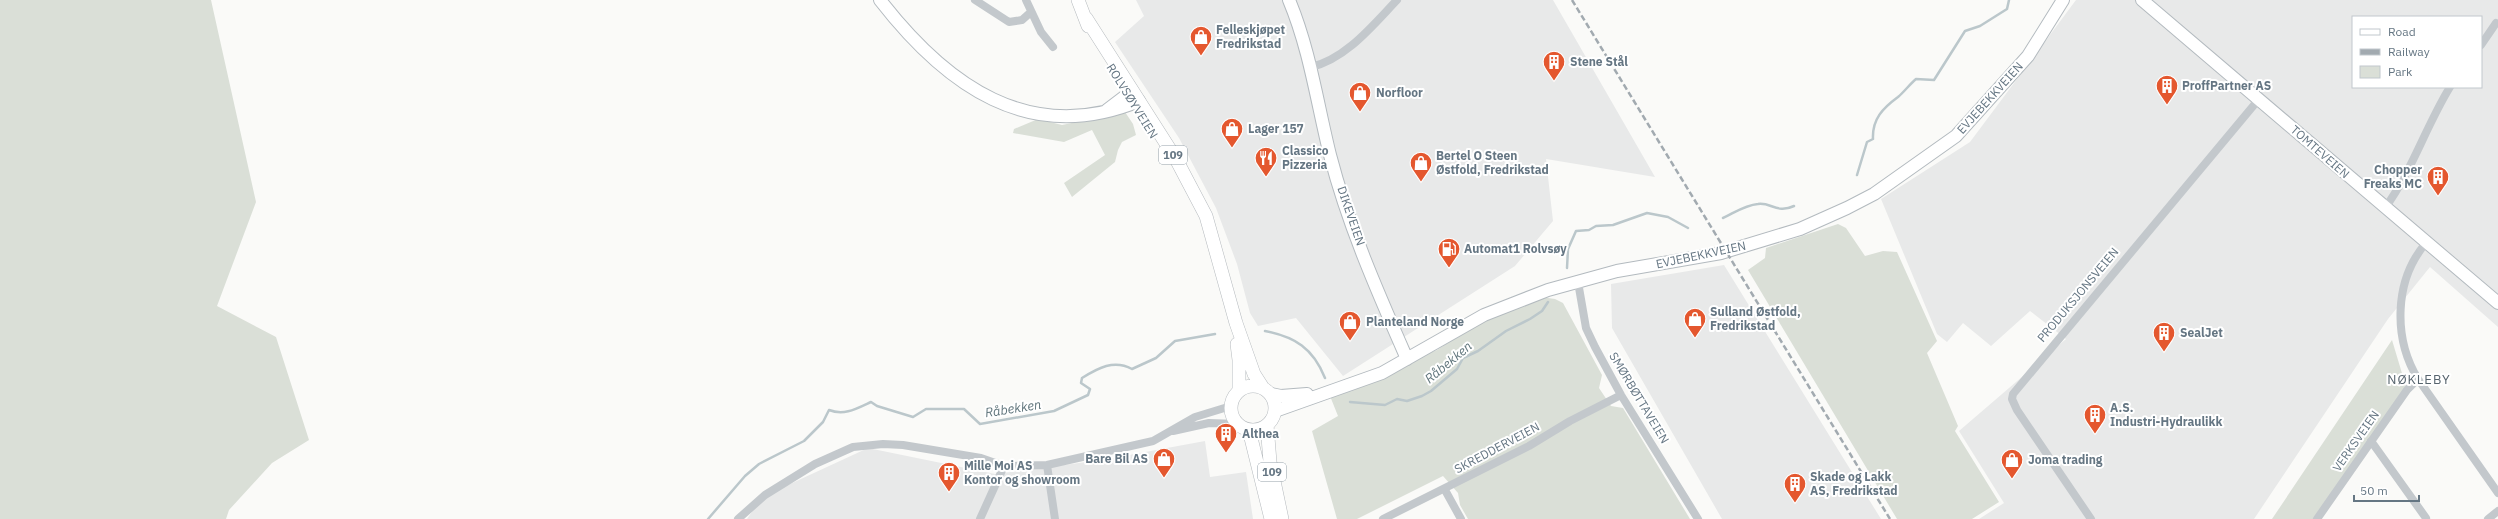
<svg xmlns="http://www.w3.org/2000/svg" width="2498" height="519" font-family="'IBM Plex Sans',sans-serif">
  <rect width="100%" height="100%" fill="#fafaf8"/>
  <path fill="#e8e9e9" fill-rule="evenodd" d="M 1136,0 L 1553,0 L 1655,177 L 1546,159 L 1553,221 L 1515,266 L 1343,376 L 1296,318 L 1258,326 L 1250,313 L 1237,264 L 1216,208 L 1179,138 L 1115,42 L 1144,16 Z
    M 2076,0 L 2498,0 L 2498,327 L 2430,267 L 2388,319 L 2254,519 L 1979,519 L 2004,503 L 1959,431 L 2066,339 L 2030,311 L 1991,346 L 1963,323 L 1947,342 L 1937,334 L 1881,199 L 1970,142 ZM 2353,17 L 2481,17 L 2481,87 L 2353,87 Z
    M 1724,265 L 1863,490 L 1881,519 L 1722,519 L 1612,328 L 1611,284 Z
    M 1205,441 L 1210,477 L 1246,472 L 1253,519 L 747,519 L 762,497 L 868,448 L 995,474 L 1102,460 Z"/>
  <path fill="#dadfd7" d="M 0,0 L 211,0 L 256,202 L 217,306 L 276,337 L 309,440 L 272,463 L 229,510 L 226,519 L 0,519 Z
    M 1125,112 L 1133,124 L 1136,135 L 1122,142 L 1118,150 L 1115,162 L 1072,197 L 1064,183 L 1105,155 L 1092,130 L 1064,142 L 1013,133 L 1014,129 L 1038,119 L 1062,125 Z
    M 1838,224 L 1846,228 L 1865,256 L 1883,251 L 1897,252 L 1937,341 L 1927,353 L 1958,426 L 1955,431 L 1999,502 L 1972,519 L 1897,519 L 1748,270 L 1765,258 L 1766,248 Z
    M 1541,297 L 1555,299 L 1563,303 L 1602,375 L 1599,388 L 1611,406 L 1623,408 L 1690,519 L 1468,519 L 1460,505 L 1458,493 L 1443,476 L 1357,519 L 1337,519 L 1312,431 L 1338,416 L 1330,396 L 1437,350 L 1489,316 Z
    M 2392,340 L 2407,390 L 2317,519 L 2272,519 Z"/>
  <g fill="none" stroke-linecap="round" stroke-linejoin="round">
    <path stroke="#bbc7cb" stroke-width="2.5" d="M 1857,175 L 1867,142 L 1873,139 C 1872,119 1883,108 1898,97 C 1904,92 1910,84 1916,79 L 1934,80 L 1965,31 L 1980,26 L 2007,9 L 2009,0
      M 1723,218 C 1734,213 1745,205 1758,204 C 1771,202 1777,214 1794,206
      M 1567,268 L 1568,249 L 1576,231 L 1589,230 L 1596,226 L 1613,225 L 1647,213 L 1668,217 L 1688,228
      M 1265,331 C 1295,337 1313,348 1325,378
      M 1350,402 L 1385,405 L 1397,399 L 1407,401 L 1422,396 L 1431,391 L 1457,369 L 1463,358 L 1478,351 L 1506,331 L 1530,319 L 1542,311 L 1548,302
      M 708,519 L 745,476 L 759,464 L 804,441 L 823,422 L 829,410 C 844,416 856,409 871,402 L 877,406 L 913,417 L 926,409 L 964,409 L 980,424 L 1054,411 L 1088,395 L 1090,389 L 1081,383 L 1082,378 C 1098,368 1114,359 1132,369 L 1156,358 L 1175,341 L 1215,334"/>
    <g stroke="#b3babf" stroke-width="14">
      <path id="secondary" d="M 880,0 C 946,85 1029,146 1139,101
        M 1289,0 C 1310,50 1317,103 1330,155 C 1348,225 1378,293 1407,359
        M 2142,0 L 2498,303
        M 1107,110 L 1132,91
        M 1271,394 L 1281,396 L 1307,394
        M 1275,411 L 1382,373 L 1484,315 L 1548,290 L 1617,271 L 1721,253 L 1800,229 L 1847,208 L 1874,194 L 1956,136 L 2028,56 L 2063,0"/>
    </g>
    <g stroke="#b5babe" stroke-width="14">
      <path id="primary" d="M 1078,0 L 1088,26
        M 1086,18 L 1176,159 L 1206,216 L 1236,323 L 1254,374 L 1263,388
        M 1237,344 L 1239,360 L 1239,391
        M1231 408a22 22 0 1 1 44 0a22 22 0 1 1-44 0Z
        M 1267,425 L 1270,462 L 1282,519
        M 1249,430 L 1271,519"/>
    </g>
    <path stroke="#c3c8cc" stroke-width="8" d="M 975,0 L 1009,22 L 1022,20 L 1031,12
      M 1026,0 L 1041,32 L 1053,47
      M 2481,45 L 2496,23
      M 1311,67 C 1346,59 1373,25 1397,0
      M 2385,208 C 2412,171 2426,126 2450,87
      M 2426,243 C 2394,280 2393,338 2418,379 L 2498,493
      M 1578,282 L 1586,328 L 1595,347 L 1621,395 L 1698,519
      M 1173,431 L 1209,423 L 1238,424
      M 2371,441 L 2426,518
      M 1047,465 L 1055,519
      M 1445,490 L 1461,519
      M 738,519 L 765,495 L 815,464 L 853,447 L 883,444 L 903,445 L 981,458 L 1004,466 L 1047,465 L 1153,441 L 1195,417 L 1231,406
      M 980,519 L 1004,466
      M 1383,519 L 1529,446 L 1570,421 L 1621,395
      M 2091,519 L 2017,410 L 2012,399 L 2013,394 L 2259,99
      M 2317,519 L 2407,390 L 2418,379
      M 2488,519 L 2498,511"/>
    <use href="#secondary" stroke="#fff" stroke-width="12"/>
    <use href="#primary" stroke="#fff" stroke-width="13"/>
    <path stroke="#a2aab0" stroke-width="2.5" stroke-dasharray="6 3" stroke-linecap="butt" d="M 1572,0 L 1890,519"/>
  </g>
  <defs>
    <g id="shop-pin" transform="scale(1.15)"><path d="M0 17L-7.5 6A9.5 9.5 0 1 1 7.5 6Z" fill="#e4572e" stroke="#fff"/><path d="M-5-2.5h2.3a2.7 3.5 0 0 1 5.4 0H5L5.5 6h-11ZM-1.5-2.5h3a1.5 2.3 0 0 0-3 0Z" fill="#fff"/></g>
    <g id="building-pin" transform="scale(1.15)"><path d="M0 17L-7.5 6A9.5 9.5 0 1 1 7.5 6Z" fill="#e4572e" stroke="#fff"/><path d="M-4-6H4V6H1V3H-1V6H-4ZM-2.5-4.3h1.7v1.8h-1.7ZM.8-4.3h1.7v1.8H.8ZM-2.5-1h1.7V.8h-1.7ZM.8-1h1.7V.8H.8Z" fill="#fff"/></g>
    <g id="restaurant-pin" transform="scale(1.15)"><path d="M0 17L-7.5 6A9.5 9.5 0 1 1 7.5 6Z" fill="#e4572e" stroke="#fff"/><path d="M-5-6h1v4h1v-4h1v4h1v-4h1v5L-1.5 .5V6h-2V.5L-5-1ZM5-6V6H3V1.5H1.5Q1.5-4 5-6Z" fill="#fff"/></g>
    <g id="fuel-pin" transform="scale(1.15)"><path d="M0 17L-7.5 6A9.5 9.5 0 1 1 7.5 6Z" fill="#e4572e" stroke="#fff"/><path d="M-5.5-6h7V0h2V4h1.3V-2.5L3-4.5l.8-.8L6-3V5H2.5V1h-1V6h-7ZM-4.2-4.7v3.2H.2V-4.7Z" fill="#fff"/></g>
  </defs>
  <g fill-rule="evenodd">
    <use href="#shop-pin" x="1201" y="37"/>
    <use href="#building-pin" x="1554" y="62"/>
    <use href="#building-pin" x="2167" y="86"/>
    <use href="#shop-pin" x="1360" y="93"/>
    <use href="#shop-pin" x="1232" y="129"/>
    <use href="#restaurant-pin" x="1266" y="158"/>
    <use href="#shop-pin" x="1421" y="163"/>
    <use href="#building-pin" x="2438" y="177"/>
    <use href="#fuel-pin" x="1449" y="249"/>
    <use href="#shop-pin" x="1695" y="319"/>
    <use href="#shop-pin" x="1350" y="322"/>
    <use href="#building-pin" x="2164" y="333"/>
    <use href="#building-pin" x="2095" y="415"/>
    <use href="#building-pin" x="1226" y="434"/>
    <use href="#shop-pin" x="1164" y="459"/>
    <use href="#shop-pin" x="2012" y="460"/>
    <use href="#building-pin" x="949" y="473"/>
    <use href="#building-pin" x="1795" y="484"/>
  </g>
  <g text-anchor="middle" stroke-width="4" stroke-linejoin="round" paint-order="stroke">
    <g fill="#fff" stroke="#939fa8" stroke-width="1">
      <rect x="1159" y="146" width="28" height="18" rx="3"/>
      <rect x="1258" y="463" width="28" height="18" rx="3"/>
    </g>
    <g font-size="11" font-weight="bold" fill="#657683">
      <text x="1173" y="159">109</text>
      <text x="1272" y="476">109</text>
    </g>
    <g font-size="12" font-weight="bold" fill="#657683" stroke="#fff" text-anchor="start">
      <text x="1216" y="34">Felleskjøpet<tspan x="1216" dy="14">Fredrikstad</tspan></text>
      <text x="1570" y="66">Stene Stål</text>
      <text x="2182" y="90">ProffPartner AS</text>
      <text x="1376" y="97">Norfloor</text>
      <text x="1248" y="133">Lager 157</text>
      <text x="1282" y="155">Classico<tspan x="1282" dy="14">Pizzeria</tspan></text>
      <text x="1436" y="160">Bertel O Steen<tspan x="1436" dy="14">Østfold, Fredrikstad</tspan></text>
      <text x="2422" y="174" text-anchor="end">Chopper<tspan x="2422" dy="14">Freaks MC</tspan></text>
      <text x="1464" y="253">Automat1 Rolvsøy</text>
      <text x="1710" y="316">Sulland Østfold,<tspan x="1710" dy="14">Fredrikstad</tspan></text>
      <text x="1366" y="326">Planteland Norge</text>
      <text x="2180" y="337">SealJet</text>
      <text x="2110" y="412">A.S.<tspan x="2110" dy="14">Industri-Hydraulikk</tspan></text>
      <text x="1242" y="438">Althea</text>
      <text x="1148" y="463" text-anchor="end">Bare Bil AS</text>
      <text x="2028" y="464">Joma trading</text>
      <text x="964" y="470">Mille Moi AS<tspan x="964" dy="14">Kontor og showroom</tspan></text>
      <text x="1810" y="481">Skade og Lakk<tspan x="1810" dy="14">AS, Fredrikstad</tspan></text>
    </g>
    <g font-size="12" fill="#657683" stroke="#fff">
      <text transform="translate(1990 98) rotate(-48)" y="4">EVJEBEKKVEIEN</text>
      <text transform="translate(1132 101) rotate(58)" y="4">ROLVSØYVEIEN</text>
      <text transform="translate(2320 152) rotate(41)" y="4">TOMTEVEIEN</text>
      <text transform="translate(1351 216) rotate(71)" y="4">DIKEVEIEN</text>
      <text transform="translate(1701 255) rotate(-12)" y="4">EVJEBEKKVEIEN</text>
      <text transform="translate(2078 295) rotate(-50)" y="4">PRODUKSJONSVEIEN</text>
      <text transform="translate(1639 398) rotate(59)" y="4">SMØRBØTTAVEIEN</text>
      <text transform="translate(2356 441) rotate(-55)" y="4">VERKSVEIEN</text>
      <text transform="translate(1497 448) rotate(-28)" y="4">SKREDDERVEIEN</text>
    </g>
    <g font-size="13" font-style="italic" fill="#60757c" stroke="#fff">
      <text transform="translate(1448 362) rotate(-40)" y="5">Råbekken</text>
      <text transform="translate(1013 408) rotate(-9)" y="5">Råbekken</text>
    </g>
    <g font-size="13" letter-spacing="1" fill="#57646e" stroke="#fff">
      <text x="2419" y="384">NØKLEBY</text>
    </g>
  </g>
  <rect x="2352" y="16" width="130" height="72" fill="#ffffff" stroke="#c1c8cd"/>
  <rect x="2360" y="29" width="20" height="6" fill="#ffffff" stroke="#c1c8cd"/>
  <text x="2388" y="36" font-size="12" fill="#657683">Road</text>
  <rect x="2360" y="49" width="20" height="6" fill="#a2aab0" stroke="#c1c8cd"/>
  <text x="2388" y="56" font-size="12" fill="#657683">Railway</text>
  <rect x="2360" y="66" width="20" height="12" fill="#dadfd7" stroke="#c1c8cd"/>
  <text x="2388" y="76" font-size="12" fill="#657683">Park</text>
  <path d="M2354 495v6h65v-6" fill="none" stroke="#657683" stroke-width="2"/>
  <text x="2360" y="495" font-size="12" fill="#657683" stroke="#ffffff" stroke-width="3" paint-order="stroke">50 m</text>
</svg>
